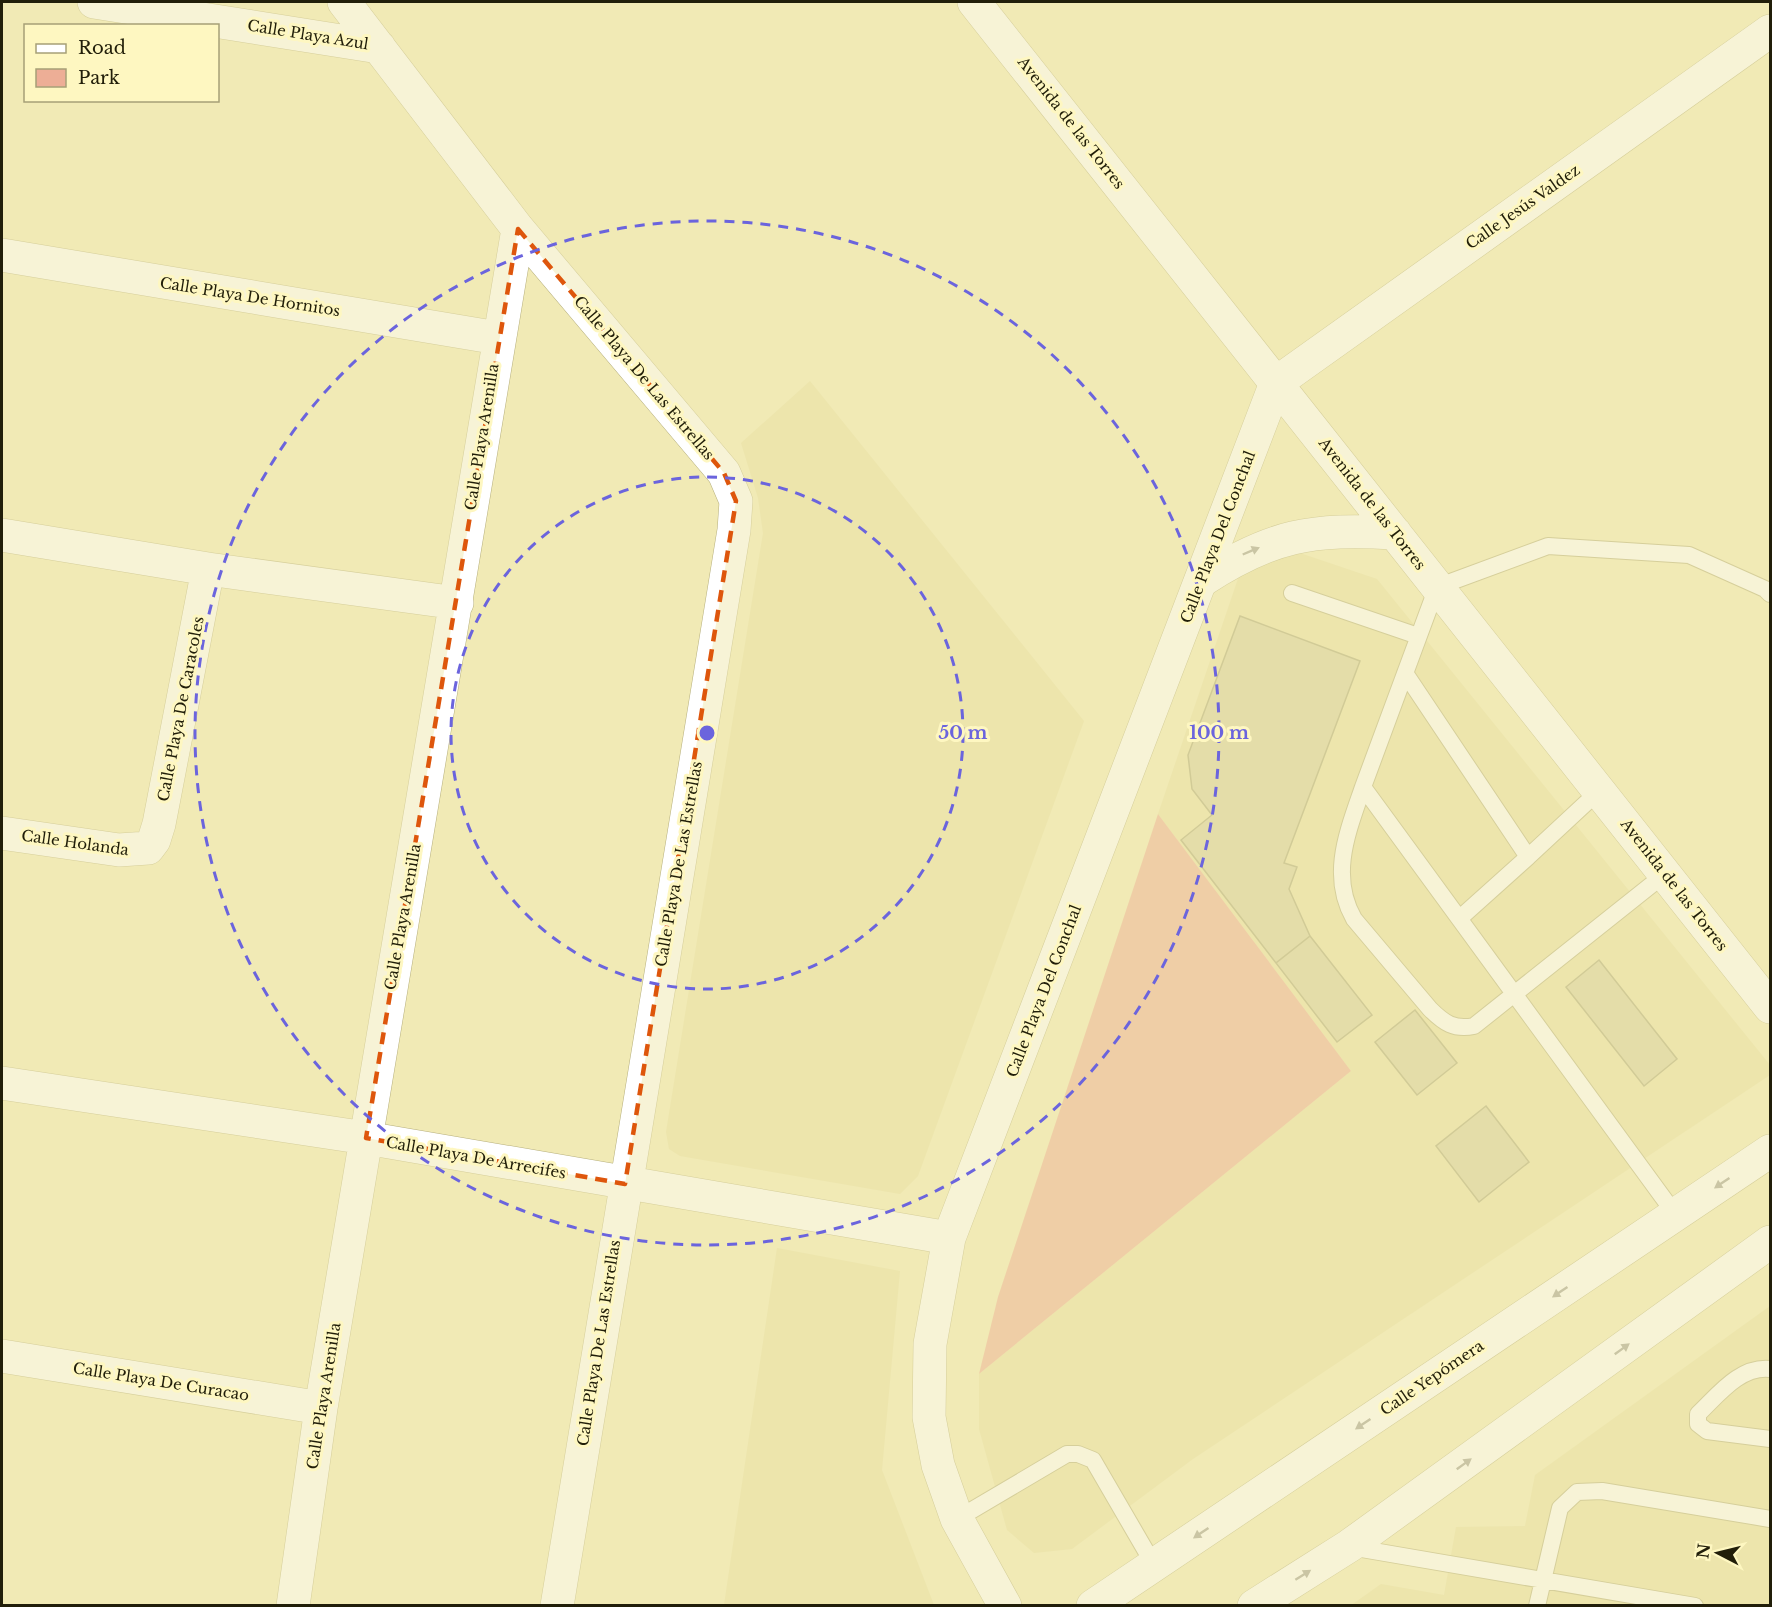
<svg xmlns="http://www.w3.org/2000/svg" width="1772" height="1607" font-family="'Libre Baskerville',serif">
  <rect width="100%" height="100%" fill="#f1eab5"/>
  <path fill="#e8e0a3" d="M 810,381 L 1084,721 L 918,1176 L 900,1194 L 680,1156 L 669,1149 L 666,1132 L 763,533 L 758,498 L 741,443 Z
    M 1285,548 L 1377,579 L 1770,1065 L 1770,1075 L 1193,1459 L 1072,1549 L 1034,1553 L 1007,1530 L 979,1429 L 979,1374 L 1351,1071 L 1158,814 L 1243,564 Z
    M 777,1248 L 900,1271 L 882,1470 L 934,1605 L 724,1605 Z
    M 1770,1306 L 1770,1605 L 1350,1606 L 1381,1584 L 1444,1595 L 1456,1527 L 1525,1526 L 1535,1475 Z"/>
  <path fill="#edae96" d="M 1158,814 L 1351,1071 L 979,1374 L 998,1297 Z"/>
  <path fill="#d6cf9b" stroke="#aca673" stroke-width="1.5" d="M 1240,616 L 1360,661 L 1284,863 L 1297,867 L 1289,889 L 1310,936 L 1276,963 L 1181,840 L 1212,815 L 1192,789 L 1188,755 Z
    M 1310,936 L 1372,1015 L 1337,1042 L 1276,963 Z
    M 1599,960 L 1677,1059 L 1644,1086 L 1566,987 Z
    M 1415,1010 L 1457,1063 L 1417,1095 L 1375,1042 Z
    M 1486,1106 L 1529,1162 L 1479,1202 L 1436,1146 Z"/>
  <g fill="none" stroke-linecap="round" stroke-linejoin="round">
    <g stroke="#b6af7c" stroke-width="18">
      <path id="lane" d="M 1292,593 L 1418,636
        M 1405,673 L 1528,857 L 1599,791
        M 1363,787 C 1348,831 1329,875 1354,919 L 1430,1009 C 1444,1023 1454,1030 1474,1026 L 1665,874
        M 1460,918 L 1528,857
        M 1675,1214 L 1363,787 L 1437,587 L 1548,546 L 1689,555 L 1765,589 L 1770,594
        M 1770,1369 C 1740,1366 1719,1394 1698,1414 L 1698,1424 L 1707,1431 L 1770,1439
        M 957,1519 L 1067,1454 L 1078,1454 L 1093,1460 L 1154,1565
        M 1350,1547 L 1695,1606
        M 1537,1606 L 1560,1508 L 1577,1492 L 1602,1491 L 1770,1519"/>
    </g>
    <g stroke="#b6af7c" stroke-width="34">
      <path id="street" d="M 94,2 L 379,47
        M 344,2 L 518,229 L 724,473 L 736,501 L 734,530 L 557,1606
        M 2,255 L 498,338
        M 2,535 L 208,569 L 457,603
        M 2,833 L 119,850 L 148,848 L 154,840 L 159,824 L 208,569
        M 2,1083 L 366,1138 L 949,1238
        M 2,1356 L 321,1408
        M 293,1606 L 321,1408 L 518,229
        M 1005,1606 L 957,1519 L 938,1465 L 929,1417 L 930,1344 L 949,1238 L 1276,383"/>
    </g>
    <g stroke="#b6af7c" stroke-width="34">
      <path id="secondary" d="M 974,2 L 1770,1007
        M 1276,383 L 1770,31
        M 1201,581 C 1271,535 1312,528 1395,533
        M 1093,1606 L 1770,1151
        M 1254,1606 L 1349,1546 L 1770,1242"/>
    </g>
    <use href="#lane" stroke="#fff" stroke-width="16"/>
    <use href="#street" stroke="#fff" stroke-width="33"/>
    <use href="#secondary" stroke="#fff" stroke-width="33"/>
  </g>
  <defs><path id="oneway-solid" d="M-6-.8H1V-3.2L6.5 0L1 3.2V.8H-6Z" transform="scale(1.5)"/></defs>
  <g fill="#9b9a90">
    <use href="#oneway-solid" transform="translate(1251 551) rotate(-23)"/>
    <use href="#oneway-solid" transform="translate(1722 1183) rotate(146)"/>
    <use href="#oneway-solid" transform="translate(1560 1292) rotate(146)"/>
    <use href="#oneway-solid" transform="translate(1622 1349) rotate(-36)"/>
    <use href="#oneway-solid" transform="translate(1363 1424) rotate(146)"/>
    <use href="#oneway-solid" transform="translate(1464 1464) rotate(-36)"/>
    <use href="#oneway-solid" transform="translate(1201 1533) rotate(146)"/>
    <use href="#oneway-solid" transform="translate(1303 1575) rotate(-32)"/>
  </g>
  <path d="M0 0H1772V1607H0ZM 518,229 L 724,473 L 736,501 L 625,1184 L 366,1138 Z" fill="#f1eab5" fill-opacity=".55" fill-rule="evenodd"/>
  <path fill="none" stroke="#de560c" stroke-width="4.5" stroke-dasharray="12 8" stroke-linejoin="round" d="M 518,229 L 724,473 L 736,501 L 625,1184 L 366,1138 Z"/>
  <g fill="none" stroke="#6b64dd" stroke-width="3" stroke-dasharray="10 8">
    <circle cx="707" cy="733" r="256"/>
    <circle cx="707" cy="733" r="512"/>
  </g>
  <g text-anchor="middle" stroke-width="6" stroke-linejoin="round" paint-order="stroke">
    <g font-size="15" fill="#211e09" stroke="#fef7c1">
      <text transform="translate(308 35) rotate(9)" y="5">Calle Playa Azul</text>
      <text transform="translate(1071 123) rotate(52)" y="5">Avenida de las Torres</text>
      <text transform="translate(1523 207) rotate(-35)" y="5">Calle Jesús Valdez</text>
      <text transform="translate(250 297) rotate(9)" y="5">Calle Playa De Hornitos</text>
      <text transform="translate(644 378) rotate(50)" y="5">Calle Playa De Las Estrellas</text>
      <text transform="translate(482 437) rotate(-81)" y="5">Calle Playa Arenilla</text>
      <text transform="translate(1372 504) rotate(52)" y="5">Avenida de las Torres</text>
      <text transform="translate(1218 537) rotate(-69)" y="5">Calle Playa Del Conchal</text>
      <text transform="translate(181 709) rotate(-79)" y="5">Calle Playa De Caracoles</text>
      <text transform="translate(75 843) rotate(8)" y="5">Calle Holanda</text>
      <text transform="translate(679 864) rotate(-80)" y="5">Calle Playa De Las Estrellas</text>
      <text transform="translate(1674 885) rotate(52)" y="5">Avenida de las Torres</text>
      <text transform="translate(403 917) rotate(-80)" y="5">Calle Playa Arenilla</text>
      <text transform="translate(1044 991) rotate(-69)" y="5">Calle Playa Del Conchal</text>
      <text transform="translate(476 1158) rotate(10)" y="5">Calle Playa De Arrecifes</text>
      <text transform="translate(599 1343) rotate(-81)" y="5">Calle Playa De Las Estrellas</text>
      <text transform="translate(1432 1378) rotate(-34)" y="5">Calle Yepómera</text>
      <text transform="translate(161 1382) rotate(9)" y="5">Calle Playa De Curacao</text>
      <text transform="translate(324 1396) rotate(-81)" y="5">Calle Playa Arenilla</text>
    </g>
  </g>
  <circle cx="707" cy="733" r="9" fill="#6b64dd" stroke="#fef7c1" stroke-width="3"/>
  <g font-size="18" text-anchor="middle" font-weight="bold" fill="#6b64dd" stroke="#fef7c1" stroke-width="6" stroke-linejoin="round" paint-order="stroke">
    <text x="963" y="739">50 m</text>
    <text x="1219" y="739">100 m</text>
  </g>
  <rect width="1772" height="1607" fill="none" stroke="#211e09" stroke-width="6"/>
  <rect x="24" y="24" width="195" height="78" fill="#fef7c1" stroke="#a6a077" stroke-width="1.5"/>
  <rect x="36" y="44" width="30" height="9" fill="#ffffff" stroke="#a6a077" stroke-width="1.5"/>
  <text x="78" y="54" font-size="18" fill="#211e09">Road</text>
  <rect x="36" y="69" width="30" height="18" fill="#edae96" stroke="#a6a077" stroke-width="1.5"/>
  <text x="78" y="84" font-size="18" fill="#211e09">Park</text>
  <g transform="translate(1718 1553) rotate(277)" stroke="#fef7c1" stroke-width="4.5" paint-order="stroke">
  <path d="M0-4.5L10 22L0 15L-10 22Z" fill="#211e09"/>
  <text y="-9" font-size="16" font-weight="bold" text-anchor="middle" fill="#211e09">N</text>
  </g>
</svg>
